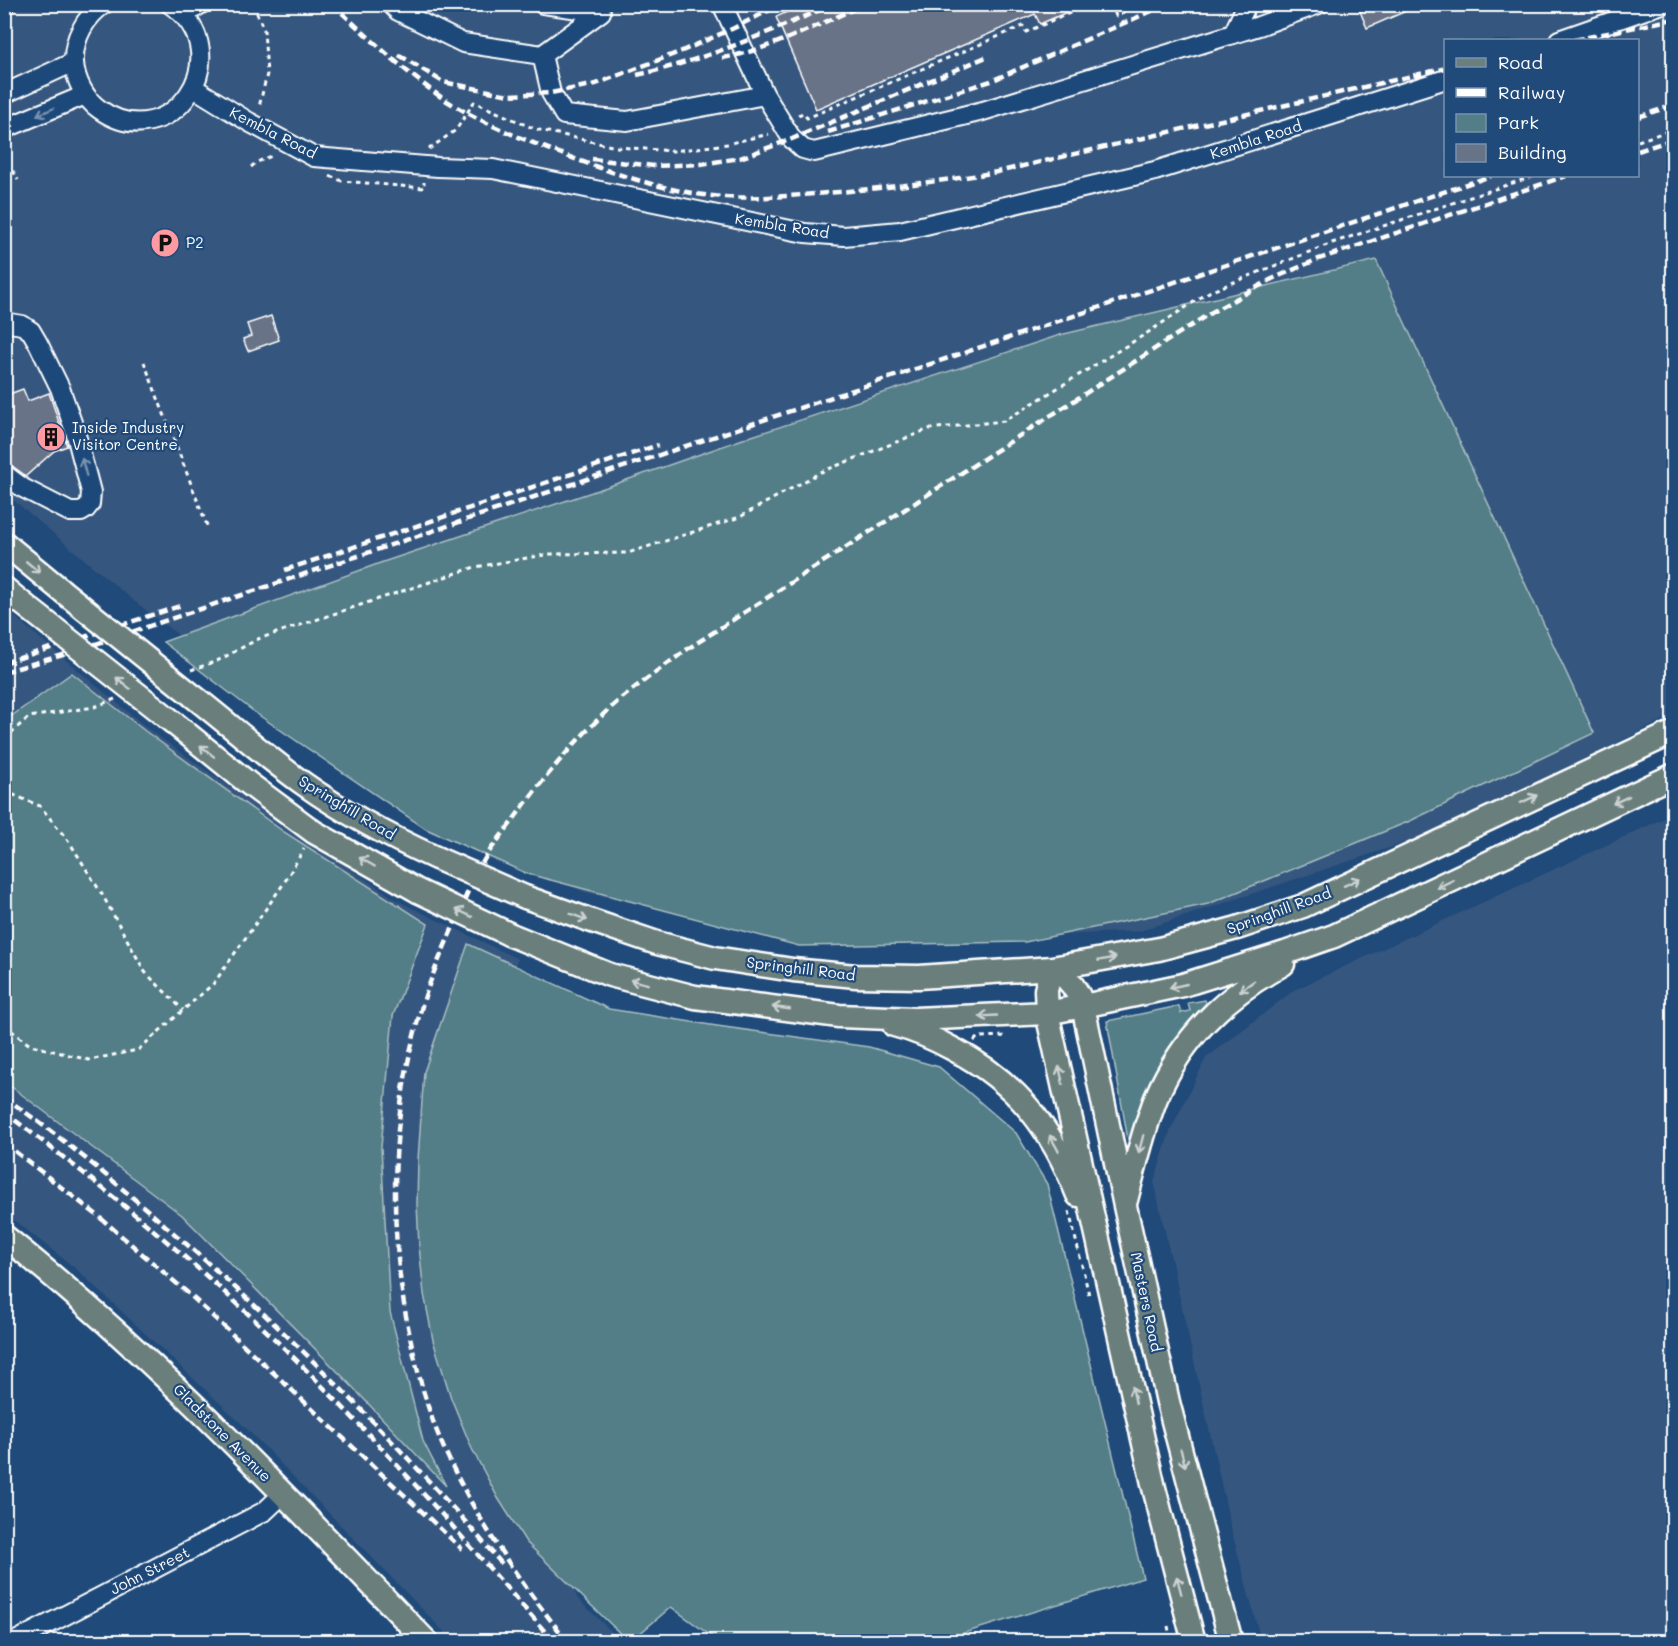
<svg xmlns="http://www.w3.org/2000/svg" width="1678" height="1646" font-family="Mali,sans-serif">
  <rect width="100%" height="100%" fill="#1f4a7a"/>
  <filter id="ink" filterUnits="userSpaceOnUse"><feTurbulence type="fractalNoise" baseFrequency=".0167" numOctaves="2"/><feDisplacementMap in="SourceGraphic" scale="12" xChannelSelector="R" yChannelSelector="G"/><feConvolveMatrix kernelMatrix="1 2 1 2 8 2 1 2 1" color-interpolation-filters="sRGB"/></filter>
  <g filter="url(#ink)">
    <path fill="#35567e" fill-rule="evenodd" d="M 4,5 L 1673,5 L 1673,715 L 1437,832 L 1140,931 L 829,947 L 584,892 L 406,811 L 134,601 L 5,493 ZM 1446,40 L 1638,40 L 1638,176 L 1446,176 Z
      M 4,608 L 147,728 L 273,818 L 400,902 L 518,959 L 458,1091 L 479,1391 L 578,1599 L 621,1641 L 453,1641 L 243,1425 L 75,1268 L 5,1213 Z
      M 1673,814 L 1673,1641 L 1261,1641 L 1231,1528 L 1154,1182 L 1170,1131 L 1206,1058 L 1294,990 Z"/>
    <path fill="#537e87" stroke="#a9bec3" stroke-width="1.5" d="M 1376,260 L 1594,733 L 1410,821 L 1208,904 L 1025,942 L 799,946 L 528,874 L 426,829 L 257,714 L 163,642 L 383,562 L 601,489 L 743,439 L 1060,335 Z
      M 72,673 L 145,731 L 284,832 L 428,924 L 393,1016 L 381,1147 L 390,1312 L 423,1441 L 446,1486 L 344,1378 L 182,1215 L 5,1082 L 5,723 L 13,715 Z
      M 468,944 L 609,1009 L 717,1026 L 869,1047 L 939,1067 L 1016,1133 L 1047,1184 L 1143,1578 L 938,1641 L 718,1641 L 671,1607 L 631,1641 L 628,1641 L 526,1542 L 498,1498 L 472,1449 L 451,1398 L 433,1340 L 424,1294 L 419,1246 L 417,1204 L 418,1160 L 424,1072 Z
      M 1205,1000 L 1206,1003 C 1164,1047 1148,1081 1130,1139 L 1128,1140 L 1107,1021 L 1179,1006 L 1181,1013 L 1190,1011 L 1188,1003 Z"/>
    <path fill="#677387" stroke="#fff" stroke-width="1.5" d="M 804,4 L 1085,4 L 1040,24 L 1035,14 L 816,109 L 776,17 Z
      M 1357,4 L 1422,4 L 1367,28 Z
      M 271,316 L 279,340 L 248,351 L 243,339 L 251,336 L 247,324 Z
      M 23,389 L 28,401 L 49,393 L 67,446 L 54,451 L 26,476 L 4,460 L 4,396 Z"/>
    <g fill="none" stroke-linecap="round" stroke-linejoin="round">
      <g stroke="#fff" stroke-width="22">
        <path id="minor" d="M 104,4 C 85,17 73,39 74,62 C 75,80 85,99 99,109 C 170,160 243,54 170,4
          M 391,4 L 398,11 L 463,43 L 542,55 L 601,12 L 543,4
          M 722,4 L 765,95 L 792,139 L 803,149 L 814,152 L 983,111 L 1259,26 L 1319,4
          M 4,6 L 5,4
          M 183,15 L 201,4
          M 1233,34 L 1247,4
          M 1559,40 L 1662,4
          M 542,55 L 551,93 L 564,115 L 627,121 L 765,95
          M 194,88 L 249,122 L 314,157 L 438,167 L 493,169 L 805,233 L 844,236 L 900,231 L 1155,171 L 1446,79
          M 4,94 L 74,62
          M 4,129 L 85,95
          M 4,322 L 22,325 L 31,331 L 38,343 L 60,388 L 75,431 L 91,492 L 90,504 L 86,509 L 81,512 L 70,512 L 23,488 L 4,474
          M 14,1642 L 265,1511 L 283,1494"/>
      </g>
      <g stroke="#fff" stroke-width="27">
        <path id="major" d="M 4,543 L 61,590
          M 4,588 L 22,603
          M 193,696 C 230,725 266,757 304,784 C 345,813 390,837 436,858
          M 169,719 L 248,783 L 314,832 L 418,891
          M 525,897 L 592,921 L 657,943 L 715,958 L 793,970 L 856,976 L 919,977 L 1052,968 L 1159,949 L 1237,928 L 1303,906 L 1674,732
          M 511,935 L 610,975 L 695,997 L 839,1016 L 915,1019 L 1047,1013 L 1083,1006 L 1183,985 L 1285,953 L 1334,936 L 1674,775
          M 1052,968 L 1046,990 L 1047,1013 L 1154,1488 L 1194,1642
          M 1055,968 C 1068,978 1078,990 1083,1006 L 1125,1206 L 1168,1402 L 1231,1642
          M 894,1025 C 914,1030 935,1039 953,1049 C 1017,1082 1052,1129 1078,1195
          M 1126,1200 C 1135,1166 1143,1131 1156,1098 C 1182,1037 1225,996 1283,964
          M 4,1236 C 158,1359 290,1501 427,1642"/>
      </g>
      <path stroke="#fff" stroke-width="3" stroke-dasharray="4.5 4.5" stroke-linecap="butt" d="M 253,4 L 264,30 L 267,74 L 259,107
        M 1111,4 L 1116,16 L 1143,4
        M 798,115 L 803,113 L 807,118 L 1023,26 L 1026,32 L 1091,4
        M 1638,141 L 1674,129
        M 429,149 L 456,130 L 474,102 L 535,129 L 616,147 L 674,151 L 727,144 L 769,134
        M 4,155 L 18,180
        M 251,167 L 257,162 L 274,155
        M 330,176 L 342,181 L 424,188 L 424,182
        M 144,362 L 208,528
        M 4,520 L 10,524
        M 191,670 L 217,661 L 258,639 L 475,567 L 551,554 L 628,553 L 740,517 L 821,472 L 929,429 L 1004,421 L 1144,335 L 1209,292 L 1332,243 L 1534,176
        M 4,739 L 29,717 L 94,707 L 115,699
        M 4,791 L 40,806 L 70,843 L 103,896 L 145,972 L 183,1010
        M 4,1025 L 30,1045 L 89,1060 L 138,1050 L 214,983 L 284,883 L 304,849
        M 974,1041 L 978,1037 L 1008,1036
        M 1069,1211 L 1089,1295
        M 1168,1626 L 1171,1642"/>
      <use href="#minor" stroke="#1f4a7a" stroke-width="18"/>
      <use href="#major" stroke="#6b7f7c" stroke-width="22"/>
      <path stroke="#fff" stroke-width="4.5" stroke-dasharray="9 4.5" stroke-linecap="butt" d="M 332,4 C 369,37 406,74 447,101 C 482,123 520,138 559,153 C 609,172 672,194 725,197 C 763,199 801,195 839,192 C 892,187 944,181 997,172 L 1446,68
        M 1574,40 L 1674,19
        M 399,55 L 443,82 L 509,95 L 551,93 L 596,84 L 682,51 L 734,28 L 782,4
        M 722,58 C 771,50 819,24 865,4
        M 637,75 C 706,60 769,32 834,4
        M 1638,117 L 1674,105
        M 828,132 L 991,81 L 1168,4
        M 1638,151 L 1674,139
        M 592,159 L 654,166 L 701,164 L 740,158 L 792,139 L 986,57
        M 285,570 L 658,445
        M 4,663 L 183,605
        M 4,672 L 63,655 L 1491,176
        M 4,1097 C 67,1141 126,1191 184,1242 C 298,1341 404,1449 502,1564
        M 4,1112 C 103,1186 198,1264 286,1350 C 380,1442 467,1542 554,1642
        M 4,1143 L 97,1215 L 189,1294 L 462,1549
        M 568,1642 C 521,1584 478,1522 447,1455 C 430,1419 419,1379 411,1341 C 386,1227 390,1108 425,996 C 433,973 443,950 453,927 C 463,903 473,877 487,855 C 494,844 503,834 511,823 C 542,780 576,738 616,703 C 639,683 665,666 689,648 L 1212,312 L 1272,279 L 1316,260 L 1566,176"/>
      <g stroke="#fff" stroke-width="27" stroke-linecap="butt">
        <path id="major-bridge" d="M 61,590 L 193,696
          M 22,603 L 169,719
          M 436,858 L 525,897
          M 418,891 L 511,935"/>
      </g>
      <use href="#major-bridge" stroke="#6b7f7c" stroke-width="22"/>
    </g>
    <defs><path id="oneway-shaft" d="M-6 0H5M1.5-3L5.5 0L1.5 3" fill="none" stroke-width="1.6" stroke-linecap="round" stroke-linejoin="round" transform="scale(1.5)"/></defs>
    <g stroke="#7992af">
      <use href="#oneway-shaft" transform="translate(45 112) rotate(157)"/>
      <use href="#oneway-shaft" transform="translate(84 467) rotate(-105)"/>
    </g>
    <g stroke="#cbd2d1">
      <use href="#oneway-shaft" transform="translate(33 567) rotate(40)"/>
      <use href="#oneway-shaft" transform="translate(123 683) rotate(-141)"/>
      <use href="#oneway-shaft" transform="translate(207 751) rotate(-141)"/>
      <use href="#oneway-shaft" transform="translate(1529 799) rotate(-25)"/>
      <use href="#oneway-shaft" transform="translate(1621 800) rotate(155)"/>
      <use href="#oneway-shaft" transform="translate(367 862) rotate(-150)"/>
      <use href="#oneway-shaft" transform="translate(1352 882) rotate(-25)"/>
      <use href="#oneway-shaft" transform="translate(1445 884) rotate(155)"/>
      <use href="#oneway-shaft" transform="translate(464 913) rotate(-154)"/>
      <use href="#oneway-shaft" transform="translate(579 917) rotate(20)"/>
      <use href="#oneway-shaft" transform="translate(1107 959) rotate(-10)"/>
      <use href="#oneway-shaft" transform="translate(639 982) rotate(-166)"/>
      <use href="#oneway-shaft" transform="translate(1178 986) rotate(167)"/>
      <use href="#oneway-shaft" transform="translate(1247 986) rotate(145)"/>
      <use href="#oneway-shaft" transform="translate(781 1008) rotate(-172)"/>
      <use href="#oneway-shaft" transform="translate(988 1016) rotate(177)"/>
      <use href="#oneway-shaft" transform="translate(1061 1075) rotate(-103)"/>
      <use href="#oneway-shaft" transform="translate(1054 1143) rotate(-119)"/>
      <use href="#oneway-shaft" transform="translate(1141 1144) rotate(105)"/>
      <use href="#oneway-shaft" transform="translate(1134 1395) rotate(-102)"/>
      <use href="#oneway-shaft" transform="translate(1183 1458) rotate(75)"/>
      <use href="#oneway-shaft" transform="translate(1179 1585) rotate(-105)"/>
    </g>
  </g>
  <defs>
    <g id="parking-disc" transform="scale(1.5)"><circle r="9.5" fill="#ff9aa2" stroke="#1f4a7a"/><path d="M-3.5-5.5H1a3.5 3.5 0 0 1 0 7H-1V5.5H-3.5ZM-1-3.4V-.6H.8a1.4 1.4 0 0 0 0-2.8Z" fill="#111"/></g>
    <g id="building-disc" transform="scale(1.5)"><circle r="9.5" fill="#ff9aa2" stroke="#1f4a7a"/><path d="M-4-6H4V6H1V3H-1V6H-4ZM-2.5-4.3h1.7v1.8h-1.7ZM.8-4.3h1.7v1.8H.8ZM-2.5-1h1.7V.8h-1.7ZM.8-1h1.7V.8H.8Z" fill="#111"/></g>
  </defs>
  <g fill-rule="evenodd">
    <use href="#parking-disc" x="165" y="243"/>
    <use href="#building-disc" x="51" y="437"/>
  </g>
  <g text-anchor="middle" stroke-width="4.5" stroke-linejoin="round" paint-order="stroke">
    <g font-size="15" fill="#fff" stroke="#1f4a7a">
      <text transform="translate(273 133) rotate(27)" y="5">Kembla Road</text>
      <text transform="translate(1256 140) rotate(-18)" y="5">Kembla Road</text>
      <text transform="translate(782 226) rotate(9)" y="5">Kembla Road</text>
      <text transform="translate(347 808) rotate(31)" y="5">Springhill Road</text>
      <text transform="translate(1279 911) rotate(-20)" y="5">Springhill Road</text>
      <text transform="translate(801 969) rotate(7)" y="5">Springhill Road</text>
      <text transform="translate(1146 1302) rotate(78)" y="5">Masters Road</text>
      <text transform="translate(222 1433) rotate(45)" y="5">Gladstone Avenue</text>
      <text transform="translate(150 1571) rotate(-27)" y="5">John Street</text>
    </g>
    <g font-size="15" fill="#fff" stroke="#1f4a7a" text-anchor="start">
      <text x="186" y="248">P2</text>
      <text x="72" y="433">Inside Industry<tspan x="72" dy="17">Visitor Centre</tspan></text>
    </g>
  </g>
  <rect width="1678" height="1646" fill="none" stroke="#1f4a7a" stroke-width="24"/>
  <rect x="12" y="12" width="1654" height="1622" fill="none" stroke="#fff" stroke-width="2" filter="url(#ink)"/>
  <rect x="1444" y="39" width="195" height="138" fill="#1f4a7a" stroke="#7992af" stroke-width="1.5"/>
  <rect x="1456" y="58" width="30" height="9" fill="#6b7f7c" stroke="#7992af" stroke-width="1.5"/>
  <text x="1498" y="69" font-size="18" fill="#ffffff">Road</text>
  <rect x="1456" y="88" width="30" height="9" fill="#ffffff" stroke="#7992af" stroke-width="1.5"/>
  <text x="1498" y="99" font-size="18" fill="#ffffff">Railway</text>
  <rect x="1456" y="114" width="30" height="18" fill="#537e87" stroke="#7992af" stroke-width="1.5"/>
  <text x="1498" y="129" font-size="18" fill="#ffffff">Park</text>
  <rect x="1456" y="144" width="30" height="18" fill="#677387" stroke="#7992af" stroke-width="1.5"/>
  <text x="1498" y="159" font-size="18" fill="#ffffff">Building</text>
</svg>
